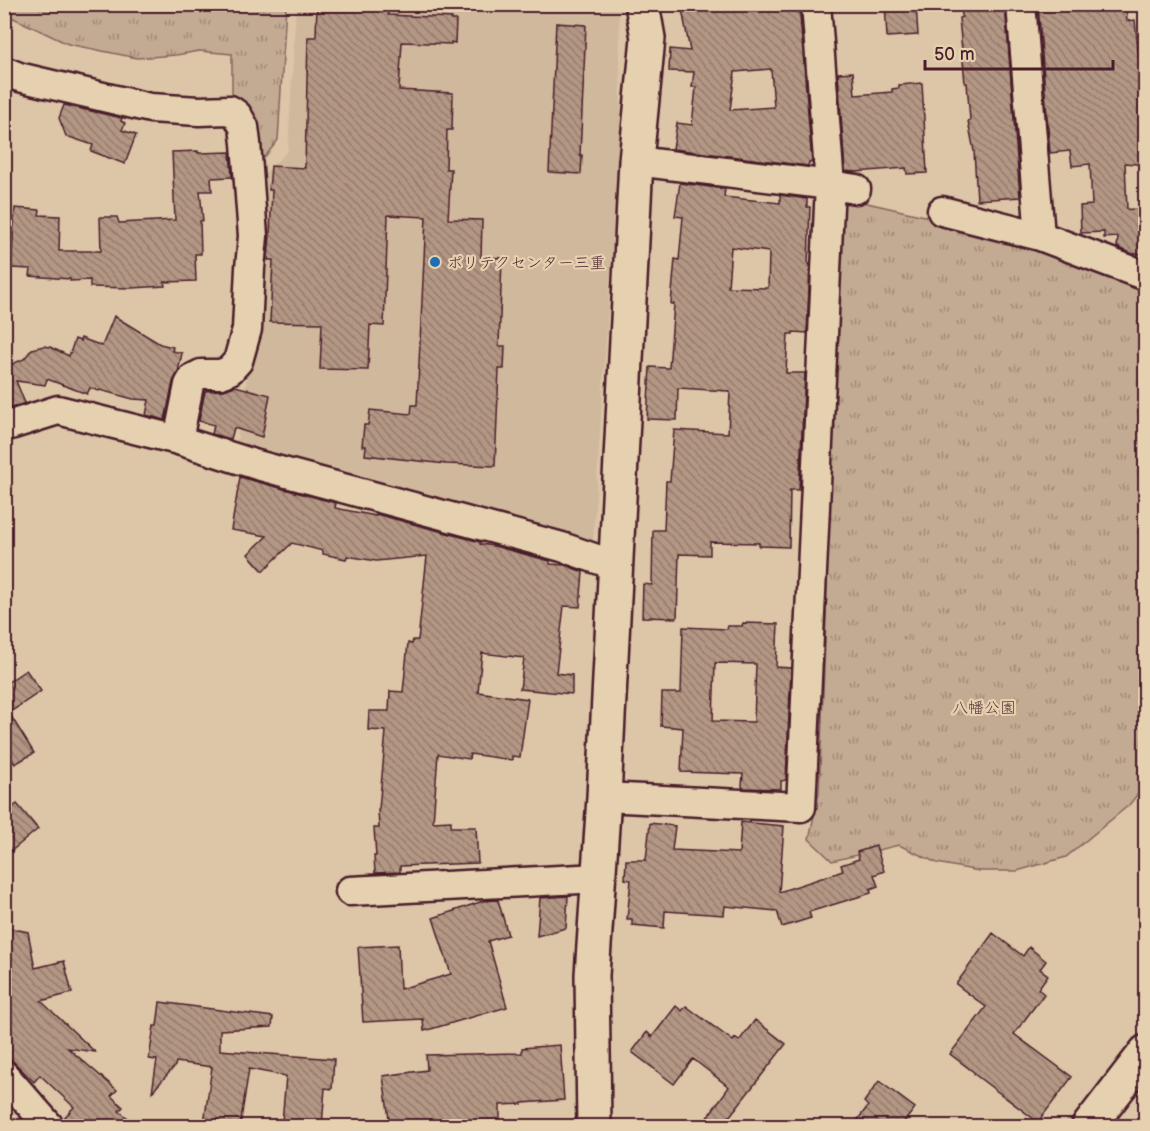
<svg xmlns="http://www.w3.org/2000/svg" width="1150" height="1131" font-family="'Balsamiq Sans','Klee One',sans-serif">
  <defs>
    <pattern id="park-tufts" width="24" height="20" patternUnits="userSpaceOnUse" patternTransform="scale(1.5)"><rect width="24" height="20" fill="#c3aa92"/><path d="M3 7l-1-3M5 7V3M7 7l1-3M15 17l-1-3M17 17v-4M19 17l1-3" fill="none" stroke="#a08a77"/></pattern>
    <pattern id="building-back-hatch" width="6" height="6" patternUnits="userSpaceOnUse" patternTransform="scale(1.5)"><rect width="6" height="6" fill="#b39784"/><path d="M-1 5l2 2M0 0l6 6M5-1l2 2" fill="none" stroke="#947b6c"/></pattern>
  </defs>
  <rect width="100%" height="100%" fill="#dcc6a7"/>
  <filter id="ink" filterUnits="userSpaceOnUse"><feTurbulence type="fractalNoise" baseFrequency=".0167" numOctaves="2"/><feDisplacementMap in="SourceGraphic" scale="12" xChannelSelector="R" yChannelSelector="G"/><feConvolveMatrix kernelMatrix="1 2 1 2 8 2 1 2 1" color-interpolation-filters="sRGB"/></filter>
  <g filter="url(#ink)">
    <path fill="#d0b89c" d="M 296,5 L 619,5 L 621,111 L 593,541 L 236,447 L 255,327 L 264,174 L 288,151 Z"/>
    <path fill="url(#park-tufts)" stroke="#86645e" stroke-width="1.5" d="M 5,4 L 286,5 L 278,140 L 257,167 L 232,103 L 232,54 L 199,51 L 176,55 L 137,58 L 68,44 L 5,14 Z
      M 845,198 L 942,220 L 1031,243 L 1145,287 L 1145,785 L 1129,805 L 1066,857 L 1017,871 L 979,871 L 937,863 L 899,845 L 832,861 L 809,839 L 819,793 L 826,618 L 836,204 Z"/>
    <path fill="url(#building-back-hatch)" stroke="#4a1f2b" stroke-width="1.5" fill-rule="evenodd" d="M 317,4 L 389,4 L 388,15 L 452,18 L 451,20 L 456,20 L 455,43 L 451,42 L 451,44 L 402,42 L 399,90 L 453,93 L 452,130 L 447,130 L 446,169 L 451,169 L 448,219 L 482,220 L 481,257 L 502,258 L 499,346 L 505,346 L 504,369 L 499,369 L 495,466 L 446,464 L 365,455 L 366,446 L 362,446 L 364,425 L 368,425 L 370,410 L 411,414 L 412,405 L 417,405 L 426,217 L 388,215 L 384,326 L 370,325 L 368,370 L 320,369 L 322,323 L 270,322 L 273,260 L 268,260 L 270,235 L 272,190 L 269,190 L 271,166 L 305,168 L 308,37 L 316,37 Z
      M 681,4 L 799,4 L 812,163 L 809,162 L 808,166 L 673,149 L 677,123 L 692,125 L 696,87 L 692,87 L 694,72 L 669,71 L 670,49 L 690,51 ZM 771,69 L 774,107 L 730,110 L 735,72 Z
      M 885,4 L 916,4 L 918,35 L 887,37 Z
      M 961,4 L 1005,4 L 1020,197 L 977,200 L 974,151 L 968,121 L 970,120 L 967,83 L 965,83 L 959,18 L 962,17 Z
      M 1038,4 L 1126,4 L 1127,21 L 1135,20 L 1141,78 L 1146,79 L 1146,165 L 1125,163 L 1127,209 L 1146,210 L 1146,254 L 1133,254 L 1117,247 L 1118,237 L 1104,238 L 1104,232 L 1081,233 L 1080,206 L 1092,205 L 1090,164 L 1072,166 L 1070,151 L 1050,153 Z
      M 556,23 L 586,25 L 580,155 L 582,155 L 581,174 L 549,172 Z
      M 853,72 L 855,95 L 892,92 L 892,89 L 899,88 L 899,85 L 922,83 L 927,173 L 907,174 L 906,168 L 855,172 L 845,171 L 838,73 Z
      M 64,105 L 122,118 L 121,121 L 125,123 L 122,130 L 136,135 L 125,164 L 91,151 L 93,145 L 66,136 L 59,118 Z
      M 198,151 L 198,153 L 230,152 L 232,177 L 211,178 L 212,191 L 200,191 L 203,221 L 200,221 L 201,254 L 195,254 L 196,281 L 164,282 L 165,286 L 132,288 L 90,287 L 90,280 L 70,281 L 70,279 L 30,276 L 31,269 L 11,268 L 15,208 L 40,210 L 39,215 L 60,216 L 59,251 L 101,251 L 100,217 L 117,217 L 119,223 L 175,220 L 172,152 Z
      M 680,183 L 725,189 L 724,197 L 780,203 L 780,195 L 807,199 L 807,207 L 810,207 L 808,264 L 810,264 L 807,333 L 793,332 L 793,334 L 788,334 L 786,373 L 805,373 L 799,490 L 790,490 L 789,547 L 759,546 L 759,543 L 710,542 L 710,555 L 679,554 L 677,618 L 642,617 L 643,584 L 652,585 L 653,530 L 664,530 L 666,481 L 670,481 L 674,430 L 728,433 L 730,392 L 728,391 L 678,388 L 677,420 L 647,419 L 650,367 L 669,368 L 674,304 L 671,304 L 675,259 L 679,260 L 683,217 L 675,216 ZM 731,247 L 769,252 L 768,288 L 728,287 Z
      M 114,316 L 160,344 L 173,347 L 172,351 L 182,353 L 178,372 L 173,382 L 165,420 L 146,415 L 149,400 L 133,399 L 100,390 L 99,391 L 90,388 L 87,394 L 47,379 L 45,385 L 16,381 L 25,403 L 4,410 L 4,355 L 6,355 L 10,365 L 24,359 L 32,349 L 44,346 L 50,347 L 69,356 L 75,339 L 80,341 L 81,338 L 102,346 Z
      M 235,386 L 270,395 L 262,437 L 234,428 L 231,439 L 212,434 L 214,425 L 199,421 L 205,391 L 224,390 Z
      M 240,477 L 336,503 L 335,508 L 376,516 L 376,514 L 480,542 L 480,544 L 494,546 L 550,561 L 550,564 L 565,565 L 583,572 L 580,607 L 564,606 L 556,673 L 572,675 L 572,694 L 520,689 L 524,658 L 482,653 L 478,692 L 528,699 L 520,757 L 512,756 L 512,760 L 470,754 L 469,759 L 438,754 L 433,822 L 451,821 L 451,827 L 476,827 L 478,863 L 400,866 L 400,872 L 375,873 L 374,856 L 376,856 L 374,828 L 379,828 L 378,809 L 379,809 L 386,731 L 368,730 L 369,711 L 389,711 L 390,691 L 403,692 L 408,643 L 412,644 L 413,640 L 418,640 L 427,556 L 376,561 L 347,556 L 346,559 L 323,554 L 323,551 L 292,543 L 263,571 L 248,554 L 267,536 L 231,530 Z
      M 743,623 L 778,624 L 776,667 L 791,668 L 786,780 L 781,781 L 781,789 L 743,788 L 742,786 L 743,774 L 681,772 L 683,728 L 661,726 L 662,693 L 681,693 L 683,627 L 727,629 L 728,626 L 742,626 ZM 715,663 L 756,664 L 754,722 L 713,721 Z
      M 26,670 L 41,691 L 9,713 L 34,753 L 15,764 L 4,747 L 4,685 Z
      M 17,804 L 38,829 L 4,857 L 4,814 Z
      M 741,822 L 784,826 L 779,892 L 843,871 L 841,865 L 859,859 L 857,852 L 876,846 L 884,871 L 874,875 L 878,886 L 870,889 L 871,893 L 809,912 L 811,918 L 782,927 L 777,911 L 725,906 L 724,915 L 665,911 L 664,928 L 632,925 L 632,919 L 627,919 L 631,880 L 625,879 L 626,860 L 646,860 L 650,823 L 675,826 L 672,850 L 739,853 Z
      M 568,896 L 566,928 L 537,936 L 540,898 Z
      M 498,900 L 508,935 L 488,941 L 507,1007 L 424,1031 L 423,1019 L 363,1022 L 358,947 L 398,945 L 400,989 L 451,974 L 433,918 L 483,901 Z
      M 4,927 L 28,932 L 35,968 L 64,961 L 72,993 L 41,1001 L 95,1052 L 68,1048 L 117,1090 L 111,1096 L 123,1107 L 119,1111 L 138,1126 L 65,1126 L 63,1119 L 74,1107 L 40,1075 L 34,1082 L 8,1056 L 11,1052 L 4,1045 Z
      M 993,933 L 1023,956 L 1029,947 L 1046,961 L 1040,969 L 1048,975 L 1038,989 L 1044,994 L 1014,1034 L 1072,1077 L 1038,1122 L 974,1074 L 975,1073 L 950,1054 L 986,1007 L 956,984 Z
      M 160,1002 L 273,1017 L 272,1027 L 220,1030 L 220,1050 L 334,1059 L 332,1089 L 325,1088 L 322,1126 L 282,1122 L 286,1076 L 249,1069 L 240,1126 L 225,1126 L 204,1123 L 212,1067 L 176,1062 L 175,1066 L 152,1092 L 157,1060 L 149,1059 L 154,1026 L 157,1026 Z
      M 676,1006 L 682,1011 L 686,1006 L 733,1041 L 735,1038 L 739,1041 L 755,1020 L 786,1044 L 722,1126 L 701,1126 L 729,1087 L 693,1059 L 674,1084 L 632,1052 L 647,1032 L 652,1037 Z
      M 560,1045 L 564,1100 L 522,1103 L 522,1104 L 500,1105 L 500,1126 L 390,1126 L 383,1076 L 427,1070 L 426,1055 L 522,1053 L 522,1048 Z
      M 879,1081 L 915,1108 L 901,1126 L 853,1126 L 868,1106 L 864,1102 Z"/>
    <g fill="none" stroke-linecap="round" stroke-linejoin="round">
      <g stroke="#4a1f2b" stroke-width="33">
        <path id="street" d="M 1021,4 L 1040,236
          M 4,71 L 19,77 L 150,108 L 199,111 L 230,110 L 237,115 L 240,120 L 244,127 L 246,143 L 253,236 L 250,268 L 247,329 L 238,361 L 230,370 L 221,374 L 201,374 L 193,378 L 189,385 L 178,440
          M 636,161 L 830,185 L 856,189
          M 942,211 L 1040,236 L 1146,276
          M 4,427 L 58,410 L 178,440 L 257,465 L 562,547 L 617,566
          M 604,797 L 801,807 L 830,185 L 816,4
          M 350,891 L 599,878
          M 4,1075 L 49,1126"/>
      </g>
      <g stroke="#4a1f2b" stroke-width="38">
        <path id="secondary" d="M 594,1126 L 592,975 L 604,797 L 636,161 L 648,38 L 642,4
          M 1089,1126 L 1146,1052"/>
      </g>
      <use href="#street" stroke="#e5d1af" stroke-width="28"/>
      <use href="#secondary" stroke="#e5d1af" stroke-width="33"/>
    </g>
  </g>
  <circle fill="#1f6fb2" stroke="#e5d1af" stroke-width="2" cx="435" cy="262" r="6"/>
  <g text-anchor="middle" stroke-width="4.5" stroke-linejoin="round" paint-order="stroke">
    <g font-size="16" fill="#4a1f2b" stroke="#e5d1af" text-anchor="start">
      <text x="447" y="268">ポリテクセンター三重</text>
    </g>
    <g font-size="16" fill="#5c343a" stroke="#e5d1af">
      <text x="984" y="713">八幡公園</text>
    </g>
  </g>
  <rect width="1150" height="1131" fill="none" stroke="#e5d1af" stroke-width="24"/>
  <rect x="12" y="12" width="1126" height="1107" fill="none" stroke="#4a1f2b" stroke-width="2" filter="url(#ink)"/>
  <path d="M925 60v9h188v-9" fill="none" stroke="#4a1f2b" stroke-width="3"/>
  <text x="934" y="60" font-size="18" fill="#4a1f2b" stroke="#e5d1af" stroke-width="4.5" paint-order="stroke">50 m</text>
</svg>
